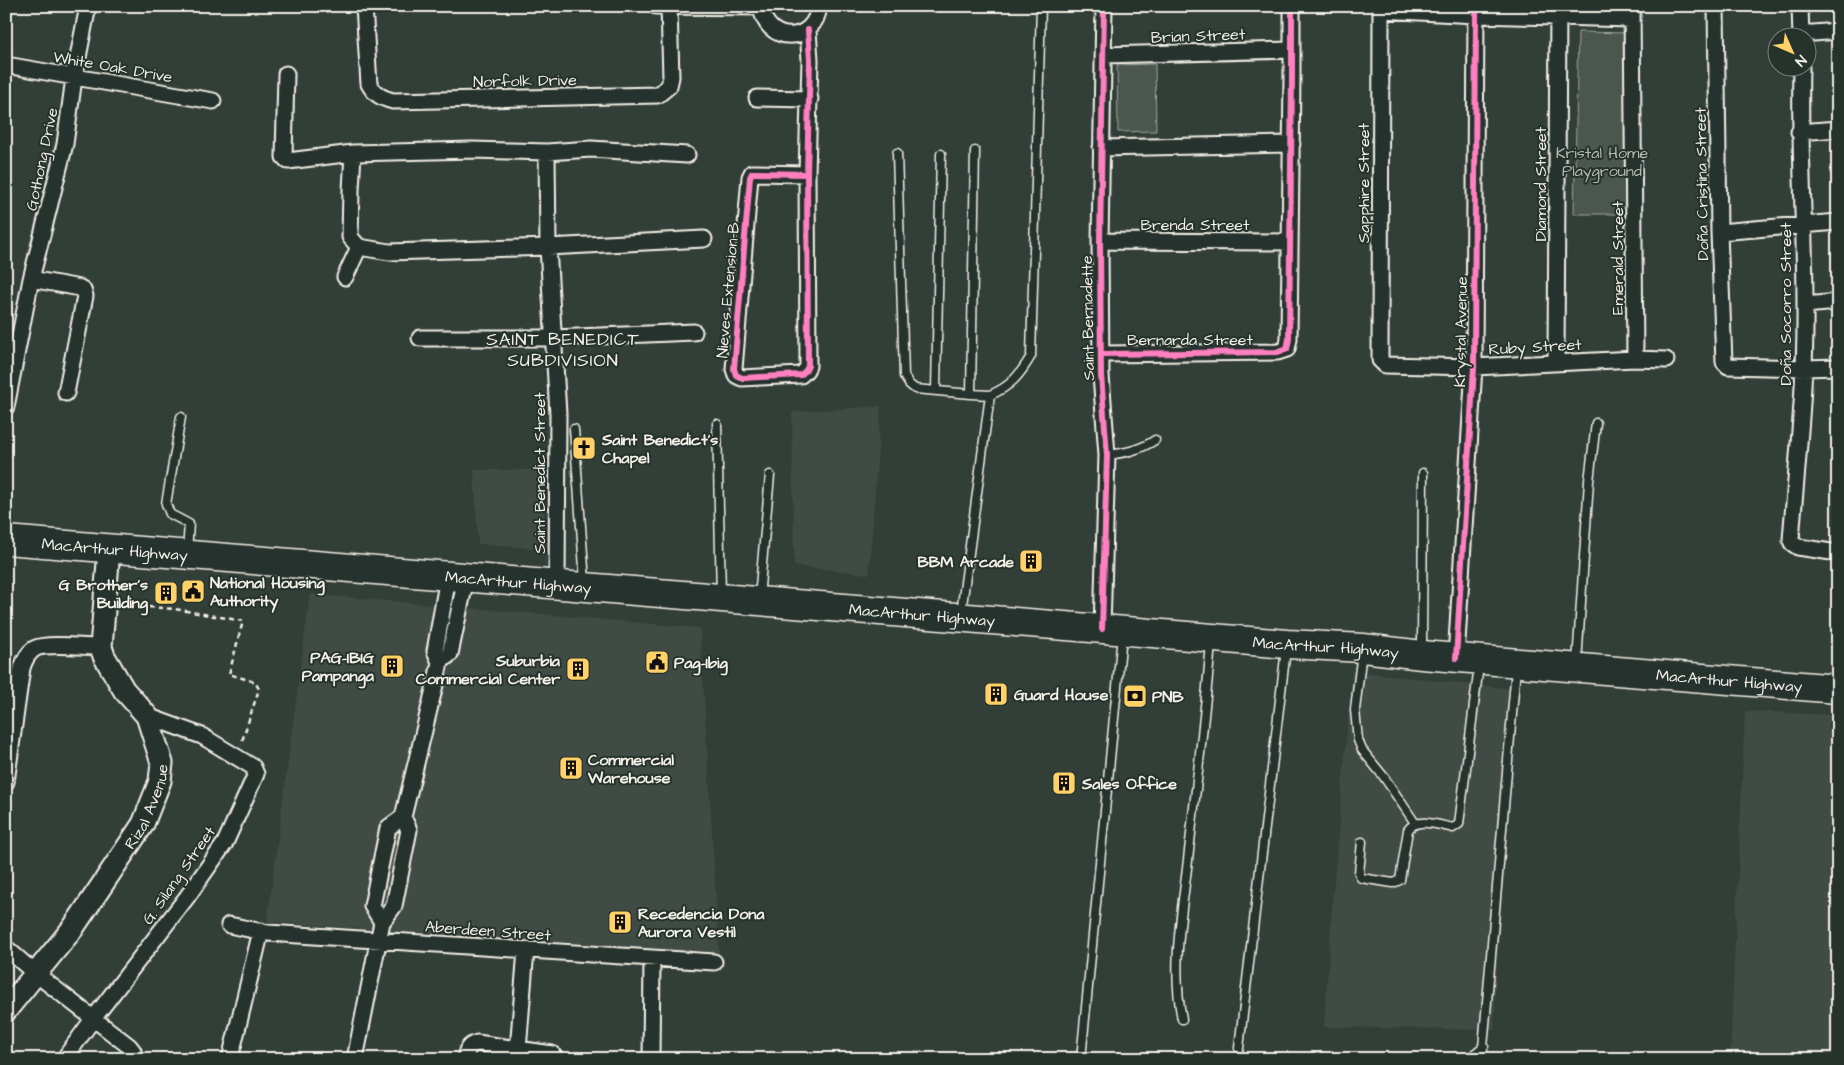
<svg xmlns="http://www.w3.org/2000/svg" width="1844" height="1065" font-family="'Architects Daughter',sans-serif">
  <rect width="100%" height="100%" fill="#323e38"/>
  <filter id="ink" filterUnits="userSpaceOnUse"><feTurbulence type="fractalNoise" baseFrequency=".02" numOctaves="2"/><feDisplacementMap in="SourceGraphic" scale="10" xChannelSelector="R" yChannelSelector="G"/><feConvolveMatrix kernelMatrix="1 2 1 2 8 2 1 2 1" color-interpolation-filters="sRGB"/></filter>
  <g filter="url(#ink)">
    <path fill="#404b44" d="M 881,406 L 869,574 L 794,566 L 792,412 Z
      M 474,470 L 541,470 L 546,549 L 478,544 Z
      M 310,594 L 700,628 L 719,953 L 267,922 Z
      M 1352,671 L 1519,690 L 1496,974 L 1494,1030 L 1324,1027 L 1332,906 Z
      M 1745,711 L 1834,715 L 1832,1059 L 1730,1059 Z"/>
    <path fill="#4c564f" stroke="#a0a49c" d="M 1578,32 L 1632,33 L 1629,214 L 1574,214 Z
      M 1155,64 L 1156,131 L 1118,132 L 1117,65 Z"/>
    <g fill="none" stroke-linecap="round" stroke-linejoin="round">
      <g stroke="#f4f1e8" stroke-width="11">
        <path id="lane" d="M 975,151 L 971,394 L 990,395
          M 897,153 L 904,376 L 909,384 L 915,389 L 971,394
          M 936,389 L 941,154
          M 181,417 L 166,504 L 170,514 L 189,524 L 187,551
          M 717,424 L 721,594
          M 574,429 L 585,582
          M 1107,455 C 1125,453 1140,450 1155,440
          M 759,598 L 770,475
          M 961,613 L 990,395 C 1010,387 1020,375 1031,356 L 1041,6
          M 1362,651 L 1355,710 L 1358,740 L 1362,750 L 1384,777 L 1415,823
          M 1422,651 L 1423,473
          M 1577,663 L 1589,481 L 1596,423
          M 1362,842 L 1359,873 L 1361,878 L 1393,883 L 1400,880 L 1408,830 C 1417,817 1438,825 1453,828 L 1459,824 L 1479,665
          M 1182,1019 C 1171,966 1182,913 1188,860 C 1196,788 1205,716 1211,643
          M 1239,1048 L 1286,649
          M 1081,1059 L 1122,635
          M 1468,1059 L 1484,1046
          M 1482,1059 L 1516,668"/>
      </g>
      <g stroke="#f4f1e8" stroke-width="19">
        <path id="street" d="M 364,6 L 369,84 C 375,95 382,98 393,101 L 658,95 L 669,86 L 671,77 L 669,6
          M 656,6 L 761,7
          M 761,6 C 765,45 815,45 819,6
          M 1381,6 L 1380,360 L 1385,365 L 1474,367 L 1635,359 L 1666,360
          M 1632,6 L 1635,359
          M 1716,6 L 1719,232 L 1724,362 L 1728,366 L 1804,368 L 1838,367
          M 1800,6 L 1801,38
          M 1381,10 L 1476,15 L 1632,19
          M 1801,34 L 1838,31
          M 1104,55 L 1292,50
          M 6,65 L 213,101
          M 1801,68 C 1799,147 1805,226 1805,306 C 1806,384 1797,462 1791,540 L 1792,543 L 1798,547 L 1838,553
          M 286,74 L 284,157 L 288,161 L 353,153 L 472,150 L 547,152 L 591,149 L 687,155
          M 757,98 L 810,99
          M 1799,132 L 1838,129
          M 1101,148 L 1292,144
          M 547,152 L 548,247 L 558,414 L 557,585
          M 353,153 L 351,190 L 350,237 L 359,247 L 389,252 L 548,247 L 704,239
          M 807,174 L 755,173 L 752,173 L 750,177 L 734,369 L 736,375 L 742,378 L 801,375 L 806,370 L 808,366 L 807,174 L 810,60 L 808,30
          M 1719,232 L 1838,222
          M 1100,241 L 1290,242
          M 345,277 L 359,247
          M 31,279 L 80,288 L 83,290 L 85,296 L 66,393
          M 1805,305 L 1838,302
          M 420,338 L 554,338 L 694,332
          M 1102,354 L 1278,352 L 1287,349 L 1289,339 L 1292,76 L 1292,6
          M 1556,362 L 1558,6
          M 6,407 L 31,279 L 65,144 L 74,78 L 88,6
          M 1102,629 L 1107,455 L 1101,375 L 1100,241 L 1104,6
          M 1456,658 L 1474,367 L 1476,6
          M 440,662 L 450,654 L 466,578
          M 6,782 L 22,668 C 24,661 29,651 36,648 C 47,643 86,647 101,647
          M 382,922 L 372,906 L 388,828 L 403,817 L 436,681 L 440,662 L 435,651 L 448,577
          M 229,925 L 268,933 L 714,962
          M 6,948 L 36,974 L 129,1046 L 133,1051 L 133,1059
          M 518,1050 L 526,950
          M 64,1059 L 93,1019 L 187,897 L 225,843 L 256,774 L 253,767 L 202,736 L 147,716
          M 230,1059 L 261,931
          M 355,1059 L 382,922 L 394,906 L 409,830 L 403,817
          M 465,1059 C 467,1050 467,1046 477,1043 L 552,1054 L 556,1059
          M 651,1059 L 652,958"/>
      </g>
      <g stroke="#f4f1e8" stroke-width="25">
        <g id="secondary">
          <path id="s1" d="M 6,1010 L 73,928 L 143,824 L 160,781 L 162,763 L 147,716 L 124,690 L 104,656 L 101,647 L 109,550"/>
        </g>
      </g>
      <g stroke="#f4f1e8" stroke-width="31">
        <g id="highway">
          <path id="s2" d="M 6,540 L 1287,644 L 1363,648 L 1422,655 L 1838,689"/>
        </g>
      </g>
      <path stroke="#f4f1e8" stroke-width="2.5" stroke-dasharray="5 4" stroke-linecap="butt" d="M 122,605 L 175,609 L 243,621 L 229,674 L 255,682 L 259,689 L 241,744"/>
      <use href="#lane" stroke="#26332d" stroke-width="8"/>
      <use href="#street" stroke="#26332d" stroke-width="15"/>
      <use href="#secondary" stroke="#26332d" stroke-width="21"/>
      <use href="#highway" stroke="#26332d" stroke-width="28"/>
      <g stroke="#26332d" stroke-width="9">
        <path id="cycleway" d="M 807,174 L 755,173 L 752,173 L 750,177 L 734,369 L 736,375 L 742,378 L 801,375 L 806,370 L 808,366 L 807,174 L 810,60 L 808,30
          M 1102,354 L 1278,352 L 1287,349 L 1289,339 L 1292,76 L 1292,6
          M 1102,629 L 1107,455 L 1101,375 L 1100,241 L 1104,6
          M 1456,658 L 1474,367 L 1476,6"/>
      </g>
      <use href="#cycleway" stroke="#ff80c0" stroke-width="6"/>
    </g>
  </g>
  <defs>
    <g id="church-square" transform="scale(1.25)"><rect x="-9" y="-9" width="18" height="18" rx="4" fill="#ffd166" stroke="#26332d"/><path d="M-1.2-6h2.4v3.5h3.3v2.4h-3.3V6h-2.4V-.1h-3.3v-2.4h3.3Z" fill="#111"/></g>
    <g id="building-square" transform="scale(1.25)"><rect x="-9" y="-9" width="18" height="18" rx="4" fill="#ffd166" stroke="#26332d"/><path d="M-4-6H4V6H1V3H-1V6H-4ZM-2.5-4.3h1.7v1.8h-1.7ZM.8-4.3h1.7v1.8H.8ZM-2.5-1h1.7V.8h-1.7ZM.8-1h1.7V.8H.8Z" fill="#111"/></g>
    <g id="civic-square" transform="scale(1.25)"><rect x="-9" y="-9" width="18" height="18" rx="4" fill="#ffd166" stroke="#26332d"/><path d="M-.6-6.5H3V-4.5H.6V-3L4-1V1h2V6H-6V1h2V-1L-.6-3ZM-1.2 2.5V6h2.4V2.5Z" fill="#111"/></g>
    <g id="bank-square" transform="scale(1.25)"><rect x="-9" y="-9" width="18" height="18" rx="4" fill="#ffd166" stroke="#26332d"/><path d="M-6-4H6V4H-6ZM0-2.3a2.3 2.3 0 1 0 0 4.6a2.3 2.3 0 1 0 0-4.6Z" fill="#111"/></g>
  </defs>
  <g fill-rule="evenodd">
    <use href="#church-square" x="584" y="448"/>
    <use href="#building-square" x="1031" y="561"/>
    <use href="#civic-square" x="193" y="591"/>
    <use href="#building-square" x="166" y="593"/>
    <use href="#civic-square" x="657" y="662"/>
    <use href="#building-square" x="392" y="666"/>
    <use href="#building-square" x="578" y="669"/>
    <use href="#building-square" x="996" y="694"/>
    <use href="#bank-square" x="1135" y="696"/>
    <use href="#building-square" x="571" y="768"/>
    <use href="#building-square" x="1064" y="783"/>
    <use href="#building-square" x="620" y="922"/>
  </g>
  <g text-anchor="middle" stroke-width="4" stroke-linejoin="round" paint-order="stroke">
    <g font-size="16" fill="#f4f1e8" stroke="#26332d">
      <text transform="translate(1198 35) rotate(-2)" y="6">Brian Street</text>
      <text transform="translate(113 66) rotate(10)" y="6">White Oak Drive</text>
      <text transform="translate(525 80) rotate(-1)" y="6">Norfolk Drive</text>
      <text transform="translate(41 159) rotate(-78)" y="6">Gothong Drive</text>
      <text transform="translate(1363 183) rotate(-90)" y="6">Sapphire Street</text>
      <text transform="translate(1540 184) rotate(-90)" y="6">Diamond Street</text>
      <text transform="translate(1701 184) rotate(-91)" y="6">Doña Cristina Street</text>
      <text x="1195" y="230">Brenda Street</text>
      <text transform="translate(1617 258) rotate(-90)" y="6">Emerald Street</text>
      <text transform="translate(727 290) rotate(-85)" y="6">Nieves Extension-B</text>
      <text transform="translate(1785 304) rotate(-90)" y="6">Doña Socorro Street</text>
      <text transform="translate(1087 318) rotate(-91)" y="6">Saint Bernadette</text>
      <text transform="translate(1460 332) rotate(-89)" y="6">Krystal Avenue</text>
      <text x="1190" y="345">Bernarda Street</text>
      <text transform="translate(1535 346) rotate(-3)" y="6">Ruby Street</text>
      <text transform="translate(539 473) rotate(-90)" y="6">Saint Benedict Street</text>
      <text dy="6" stroke="none"><textPath href="#s2" startOffset="109">MacArthur Highway</textPath></text>
      <text dy="6" stroke="none"><textPath href="#s2" startOffset="514">MacArthur Highway</textPath></text>
      <text dy="6" stroke="none"><textPath href="#s2" startOffset="919">MacArthur Highway</textPath></text>
      <text dy="6" stroke="none"><textPath href="#s2" startOffset="1324">MacArthur Highway</textPath></text>
      <text dy="6" stroke="none"><textPath href="#s2" startOffset="1729">MacArthur Highway</textPath></text>
      <text dy="6" stroke="none"><textPath href="#s1" startOffset="249">Rizal Avenue</textPath></text>
      <text transform="translate(178 875) rotate(-55)" y="6">G. Silang Street</text>
      <text transform="translate(488 930) rotate(4)" y="6">Aberdeen Street</text>
    </g>
    <g font-size="16" fill="#b9bbb2" stroke="#26332d">
      <text x="1602" y="158">Kristal Home<tspan x="1602" dy="18">Playground</tspan></text>
    </g>
    <g font-size="16" font-weight="bold" fill="#f4f1e8" stroke="#26332d" text-anchor="start">
      <text x="602" y="445">Saint Benedict's<tspan x="602" dy="18">Chapel</tspan></text>
      <text x="1014" y="567" text-anchor="end">BBM Arcade</text>
      <text x="210" y="588">National Housing<tspan x="210" dy="18">Authority</tspan></text>
      <text x="148" y="590" text-anchor="end">G Brother's<tspan x="148" dy="18">Building</tspan></text>
      <text x="374" y="663" text-anchor="end">PAG-IBIG<tspan x="374" dy="18">Pampanga</tspan></text>
      <text x="560" y="666" text-anchor="end">Suburbia<tspan x="560" dy="18">Commercial Center</tspan></text>
      <text x="674" y="668">Pag-Ibig</text>
      <text x="1014" y="700">Guard House</text>
      <text x="1152" y="702">PNB</text>
      <text x="588" y="765">Commercial<tspan x="588" dy="18">Warehouse</tspan></text>
      <text x="1082" y="789">Sales Office</text>
      <text x="638" y="919">Recedencia Dona<tspan x="638" dy="18">Aurora Vestil</tspan></text>
    </g>
    <g font-size="18" letter-spacing="1" fill="#f4f1e8" stroke="#26332d">
      <text x="563" y="345">SAINT BENEDICT<tspan x="563" dy="21">SUBDIVISION</tspan></text>
    </g>
  </g>
  <rect width="1844" height="1065" fill="none" stroke="#26332d" stroke-width="25"/>
  <rect x="12" y="12" width="1819" height="1040" fill="none" stroke="#f4f1e8" stroke-width="2" filter="url(#ink)"/>
  <g transform="translate(1792 52) rotate(135)"><circle r="24" fill="#26332d" stroke="#787f78"/>
  <path d="M0-4L9 19L0 12L-9 19Z" fill="#ffd166"/>
  <text y="-8" font-size="14" font-weight="bold" text-anchor="middle" fill="#f4f1e8">N</text>
  </g>
</svg>
